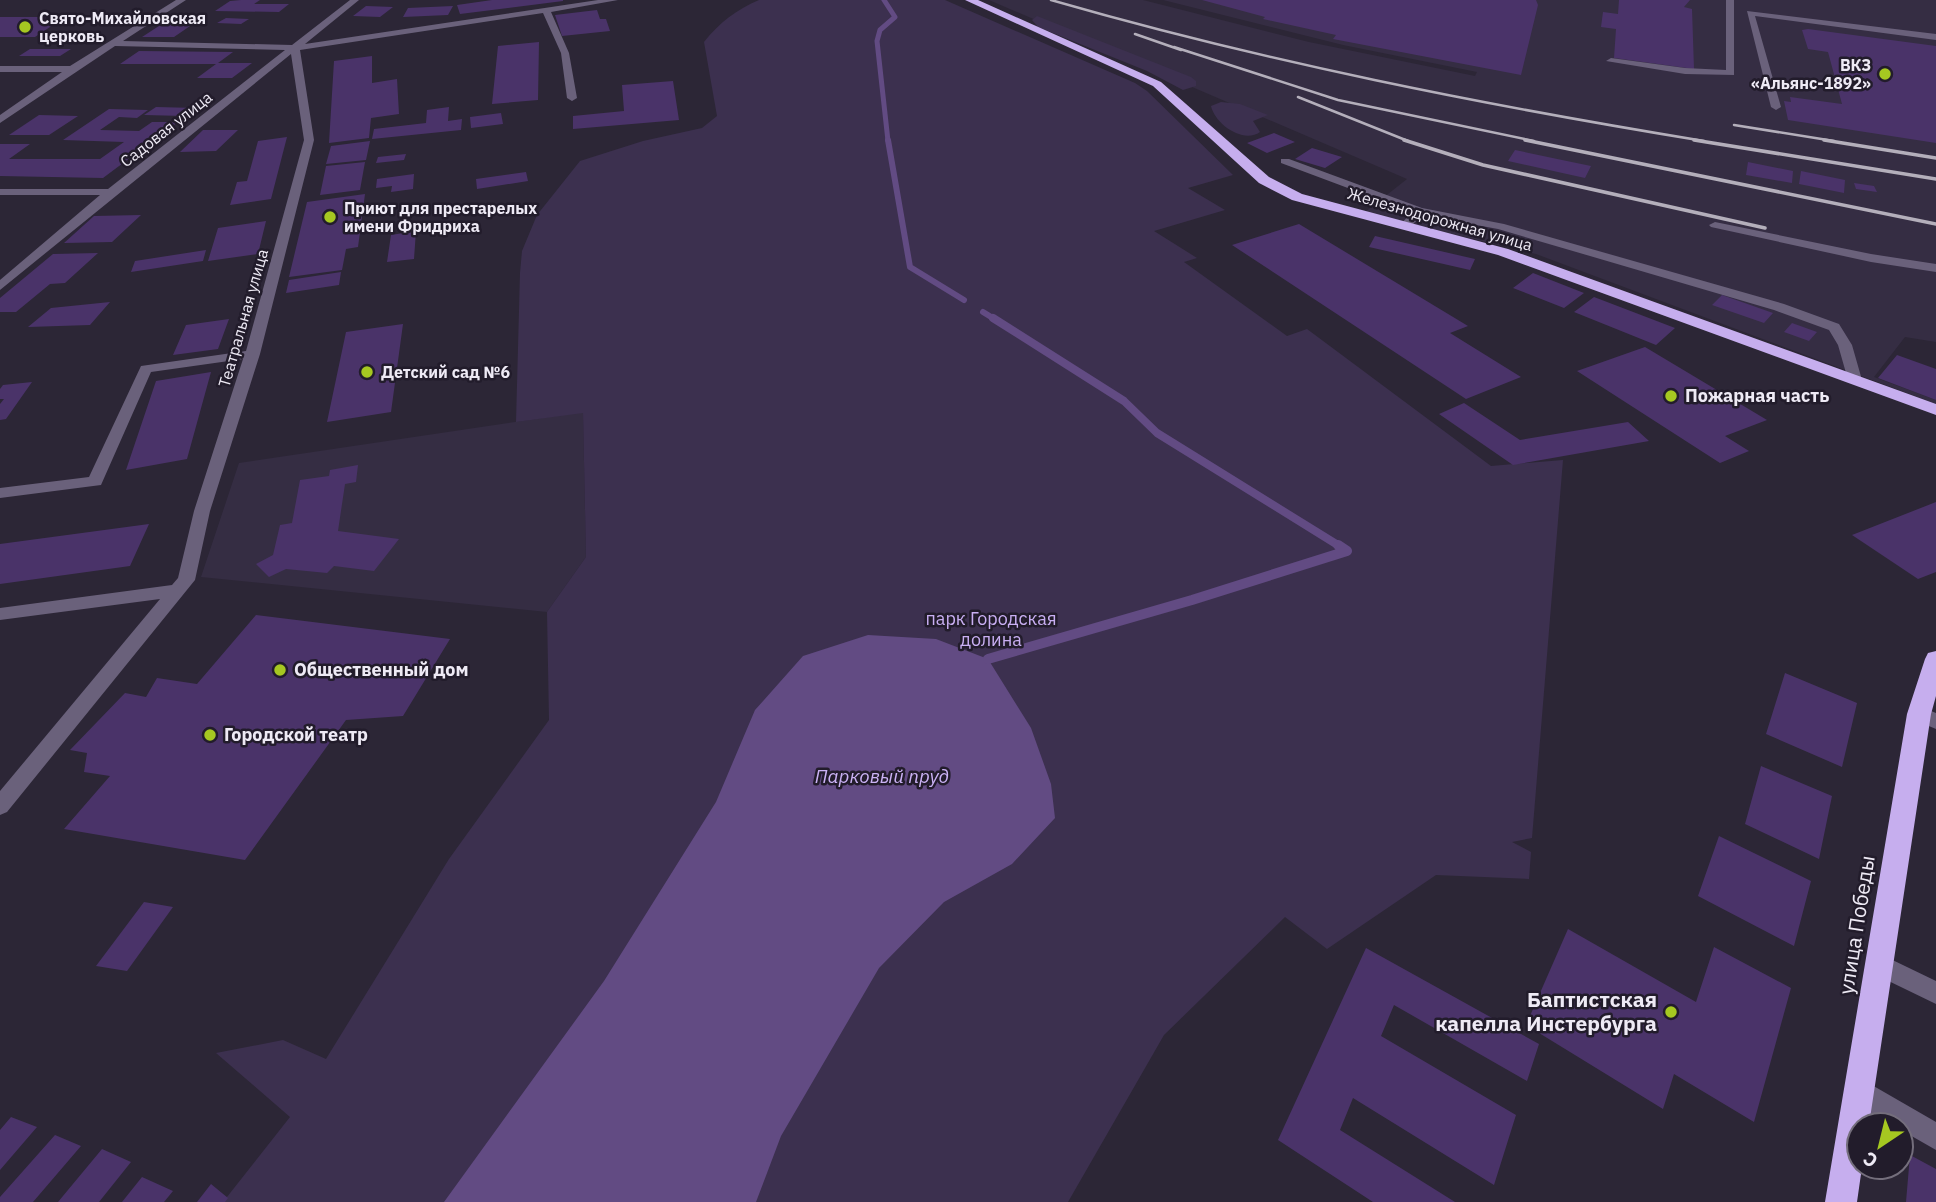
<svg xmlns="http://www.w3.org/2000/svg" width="1936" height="1202" font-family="'IBM Plex Sans',sans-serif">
  <rect width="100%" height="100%" fill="#2c2636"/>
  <path fill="#352d43" d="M 989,0 L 1143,0 L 1309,42 L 1475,76 L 1477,72 L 1343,45 L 1163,0 L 1936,0 L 1936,342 L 1905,337 L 1874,377 L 1936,400 L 1936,404 L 1536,254 L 1364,213 L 1407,179 Z
    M 583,412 L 586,557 L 547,612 L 201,577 L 239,463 Z"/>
  <path fill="#3c304f" d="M 759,0 L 945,0 L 1135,83 L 1147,91 L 1233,175 L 1188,188 L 1225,210 L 1154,231 L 1197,258 L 1184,262 L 1287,336 L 1307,329 L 1491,466 L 1563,460 L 1532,838 L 1512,842 L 1531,852 L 1529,879 L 1436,875 L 1327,949 L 1285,917 L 1164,1035 L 1068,1202 L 223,1202 L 290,1117 L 216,1053 L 283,1040 L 326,1059 L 449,859 L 549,720 L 547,612 L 586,557 L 583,413 L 516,422 L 520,273 L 522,251 L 537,215 L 580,161 L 643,141 L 702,128 L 717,116 L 704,42 C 720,22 736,10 759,0 Z
    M 1037,16 L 1191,77 L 1196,81 L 1196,86 L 1183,90 L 1147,71 L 1038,27 L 1032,20 Z
    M 1221,102 L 1240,104 L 1268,115 L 1253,121 L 1260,132 C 1243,144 1215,124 1211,106 Z"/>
  <path fill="#624b83" d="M 868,635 L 936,639 L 988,659 L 1031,728 L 1051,784 L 1055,818 L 1012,864 L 944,902 L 879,968 L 781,1136 L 756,1202 L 444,1202 L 604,981 L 716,802 L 755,710 L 803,656 Z"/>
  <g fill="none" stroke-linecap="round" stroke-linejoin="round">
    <path stroke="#624b83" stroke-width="5" d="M 884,0 L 895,17 L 880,30 L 877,41 L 888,141"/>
    <path stroke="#624b83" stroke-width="6" d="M 888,140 L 910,267 L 964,300
      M 983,312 L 996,320"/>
    <path stroke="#624b83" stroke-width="8" d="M 993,318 L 1124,401 L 1157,433 L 1341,547"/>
    <path stroke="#624b83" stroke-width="10" d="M 988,659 L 1192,600 L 1347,551 L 1338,545"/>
  </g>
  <path fill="#4a3369" d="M 241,0 L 260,0 L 254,4 L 289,4 L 279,12 L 215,11 L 230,1 Z
    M 492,0 L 563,0 L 563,1 L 460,14 L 457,5 Z
    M 1202,0 L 1536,0 L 1538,5 L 1521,75 L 1333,39 L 1336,35 L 1263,19 L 1265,17 Z
    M 1619,0 L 1690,0 L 1684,7 L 1692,9 L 1694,69 L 1614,58 L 1616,29 L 1601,27 L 1603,12 L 1618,14 Z
    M 366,6 L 393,7 L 380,17 L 353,16 Z
    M 453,6 L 448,15 L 403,17 L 408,8 Z
    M 597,10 L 600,19 L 606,19 L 610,31 L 562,36 L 555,15 Z
    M 0,17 L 65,17 L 35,37 L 0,37 Z
    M 226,18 L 249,19 L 241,24 L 217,23 Z
    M 162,24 L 193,24 L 174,37 L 142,37 Z
    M 1808,29 L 1936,46 L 1936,143 L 1788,120 L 1784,101 L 1791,102 L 1790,97 L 1842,104 L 1828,52 L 1808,49 L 1802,30 Z
    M 539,42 L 538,100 L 492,104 L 498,46 Z
    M 30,49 L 71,49 L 60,56 L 19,56 Z
    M 139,51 L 233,52 L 218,63 L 252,63 L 232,78 L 197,78 L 216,64 L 120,64 Z
    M 372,56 L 372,83 L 397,79 L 399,114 L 371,118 L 369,138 L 329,143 L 334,61 Z
    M 673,81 L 679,120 L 573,129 L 573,116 L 624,111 L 622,85 Z
    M 156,107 L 196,108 L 184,116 L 144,115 Z
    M 449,107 L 448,121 L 462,119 L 461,130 L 372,139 L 374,129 L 426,123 L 427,110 Z
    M 109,109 L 148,110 L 137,118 L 119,117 L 100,130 L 139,131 L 152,122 L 178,122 L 103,178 L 0,176 L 0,144 L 30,144 L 9,159 L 100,159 L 124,142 L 63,140 Z
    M 501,113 L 503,124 L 471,128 L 470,117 Z
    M 39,115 L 78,116 L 49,135 L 9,135 Z
    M 203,130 L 238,130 L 216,151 L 180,152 Z
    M 1274,133 L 1295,142 L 1267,153 L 1247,143 Z
    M 287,137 L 271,199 L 230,205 L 237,182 L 247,181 L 258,141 Z
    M 370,141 L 366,160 L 326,164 L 331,146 Z
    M 1312,148 L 1342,157 L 1325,168 L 1295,159 Z
    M 1515,150 L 1562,160 L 1591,166 L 1585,178 L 1508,161 Z
    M 406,154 L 404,160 L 376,163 L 378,157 Z
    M 365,162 L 360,190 L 320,195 L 326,166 Z
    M 1748,162 L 1793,171 L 1792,183 L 1746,175 Z
    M 1801,171 L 1845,180 L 1844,193 L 1799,184 Z
    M 526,172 L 528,181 L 477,189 L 476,179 Z
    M 414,174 L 413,189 L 391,192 L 392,186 L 376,188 L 377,179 Z
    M 1854,183 L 1874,186 L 1877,192 L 1856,189 Z
    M 365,194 L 358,247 L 346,249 L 342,270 L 289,277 L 307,202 Z
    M 141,215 L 112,242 L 64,243 L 94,216 Z
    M 266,221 L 258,254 L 208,261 L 218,228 Z
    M 1299,224 L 1468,326 L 1450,333 L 1521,377 L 1466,399 L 1232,245 Z
    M 416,231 L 414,259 L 387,262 L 391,235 Z
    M 1375,236 L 1475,259 L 1470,270 L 1369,247 Z
    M 206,250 L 203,261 L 131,272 L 135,261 Z
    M 98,253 L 65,283 L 50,284 L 16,312 L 0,312 L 0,298 L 53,254 Z
    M 341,272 L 339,285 L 286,293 L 289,280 Z
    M 1533,273 L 1584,293 L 1564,308 L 1513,288 Z
    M 1722,295 L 1773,313 L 1764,323 L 1712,305 Z
    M 1594,297 L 1675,328 L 1656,345 L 1574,312 Z
    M 110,302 L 90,325 L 28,327 L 51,308 Z
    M 229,319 L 218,349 L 173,355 L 186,325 Z
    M 1792,323 L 1817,332 L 1809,341 L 1784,332 Z
    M 403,324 L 391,412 L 327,422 L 346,332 Z
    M 1645,347 L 1767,420 L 1725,436 L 1749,451 L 1720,463 L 1577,371 Z
    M 1897,355 L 1936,369 L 1936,400 L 1878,378 Z
    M 211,372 L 187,459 L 126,470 L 156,381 Z
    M 32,382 L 6,419 L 0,420 L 0,404 L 4,399 L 0,399 L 0,389 L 3,385 Z
    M 1464,403 L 1520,440 L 1628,422 L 1649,441 L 1513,465 L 1439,414 Z
    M 358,465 L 356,482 L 345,484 L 338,531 L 399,539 L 374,571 L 334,566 L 327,573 L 286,569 L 269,577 L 256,564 L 273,555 L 280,525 L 292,523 L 300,480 L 329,476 L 330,470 Z
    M 1936,502 L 1936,572 L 1918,579 L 1852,535 Z
    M 149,524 L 130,566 L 0,584 L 0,544 Z
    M 256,615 L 450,639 L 403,716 L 346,720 L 245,860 L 64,829 L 110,776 L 84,772 L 87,753 L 70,750 L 125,693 L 146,697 L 157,678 L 197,684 Z
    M 1785,673 L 1857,703 L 1842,767 L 1766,734 Z
    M 1761,766 L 1832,796 L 1819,859 L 1745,824 Z
    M 1719,836 L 1811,881 L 1794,946 L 1698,896 Z
    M 144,902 L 173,907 L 127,971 L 96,966 Z
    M 1568,929 L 1696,1002 L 1714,947 L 1791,988 L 1754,1122 L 1674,1074 L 1663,1109 L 1526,1025 Z
    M 1366,948 L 1539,1044 L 1527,1081 L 1394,1005 L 1381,1036 L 1516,1115 L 1494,1185 L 1353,1098 L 1340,1130 L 1455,1202 L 1373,1202 L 1278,1140 Z
    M 11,1117 L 37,1127 L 0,1170 L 0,1130 Z
    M 55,1135 L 81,1146 L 33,1202 L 0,1202 L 0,1197 Z
    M 102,1149 L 131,1162 L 99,1202 L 58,1202 Z
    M 1910,1155 L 1936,1169 L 1936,1202 L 1906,1202 Z
    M 142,1177 L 173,1191 L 164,1202 L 122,1202 Z
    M 211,1184 L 228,1198 L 225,1202 L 197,1202 Z"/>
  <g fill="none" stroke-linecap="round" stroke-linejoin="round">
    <path fill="#6a617b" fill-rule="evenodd" d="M 176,0 L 186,0 L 123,41 L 292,45 L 350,0 L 359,0 L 305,44 L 598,0 L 618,0 L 551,12 L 569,53 L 577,98 L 572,101 L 567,98 L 561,53 L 543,13 L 300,50 L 314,140 L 260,354 L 210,511 L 195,580 L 7,812 L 0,815 L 0,791 L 160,599 L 0,620 L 0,608 L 172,585 L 178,578 L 194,511 L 243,359 L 151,372 L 101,485 L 0,498 L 0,488 L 89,477 L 141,366 L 246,351 L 304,140 L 291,54 L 0,290 L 0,280 L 100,195 L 0,195 L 0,189 L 108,189 L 285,50 L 115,46 L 0,123 L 0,115 L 62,72 L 0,72 L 0,66 L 70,66 Z
      M 1726,0 L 1734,0 L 1734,75 L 1685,74 L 1606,61 L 1611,58 L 1685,68 L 1726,70 Z
      M 1747,11 L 1936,34 L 1936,40 L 1755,16 L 1781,107 L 1776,110 L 1771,107 Z
      M 1281,159 L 1289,159 L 1422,208 L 1504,224 L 1784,304 L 1839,324 L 1852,345 L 1862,380 L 1855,384 L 1848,380 L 1838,345 L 1829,330 L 1774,310 L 1498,229 L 1422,215 L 1409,228 L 1401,228 L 1399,226 L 1412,212 L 1281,163 Z
      M 1715,222 L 1871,254 L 1936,264 L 1936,272 L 1871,262 L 1711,227 L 1709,225 Z
      M 1919,706 L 1936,713 L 1936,729 L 1912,719 L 1909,714 L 1912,709 Z
      M 1878,953 L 1936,981 L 1936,1004 L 1870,972 L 1866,964 L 1870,956 Z
      M 1858,1077 L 1936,1122 L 1936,1150 L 1901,1130 L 1901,1125 C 1884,1125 1852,1105 1845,1090 L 1849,1081 Z"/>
    <path fill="#c6aeee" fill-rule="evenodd" d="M 965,0 L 978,0 L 1161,82 L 1269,177 L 1302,194 L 1508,249 L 1936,404 L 1936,415 L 1498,255 L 1292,200 L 1259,183 L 1153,86 Z
      M 1936,651 L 1936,696 L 1931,714 L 1869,1125 L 1859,1125 L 1859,1167 L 1862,1167 L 1857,1202 L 1825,1202 L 1907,714 L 1925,659 L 1928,653 Z"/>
    <path stroke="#b4afbb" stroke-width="2.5" d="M 1051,0 C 1266,62 1484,105 1704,141
      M 1135,34 L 1181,50
      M 1174,47 L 1338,100 L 1534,141
      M 1298,97 L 1408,141
      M 1734,125 L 1834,141"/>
    <path stroke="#b4afbb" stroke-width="3.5" d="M 1404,140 L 1483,165 L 1765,228
      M 1525,140 L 1936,224
      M 1694,140 L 1936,179
      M 1824,140 L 1936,158"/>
  </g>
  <g fill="#a6c821" stroke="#221c2b" stroke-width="2.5">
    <circle cx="25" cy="27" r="7"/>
    <circle cx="1885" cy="74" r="7"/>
    <circle cx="330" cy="217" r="7"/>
    <circle cx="367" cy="372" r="7"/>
    <circle cx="1671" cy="396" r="7"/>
    <circle cx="280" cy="670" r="7"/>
    <circle cx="210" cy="735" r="7"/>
    <circle cx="1671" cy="1012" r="7"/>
  </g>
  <g text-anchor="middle" stroke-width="5" stroke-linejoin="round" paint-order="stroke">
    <g font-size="16" font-weight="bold" fill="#eeeaf5" stroke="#221c2b" text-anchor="start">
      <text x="39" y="24">Свято-Михайловская<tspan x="39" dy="18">церковь</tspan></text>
      <text x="1871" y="71" text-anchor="end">ВКЗ<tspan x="1871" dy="18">«Альянс-1892»</tspan></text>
      <text x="344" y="214">Приют для престарелых<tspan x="344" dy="18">имени Фридриха</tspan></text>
      <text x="381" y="378">Детский сад №6</text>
    </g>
    <g font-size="16" fill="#eeeaf5" stroke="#221c2b">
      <text transform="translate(166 129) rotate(-38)" y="6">Садовая улица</text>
      <text transform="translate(1440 219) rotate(16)" y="6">Железнодорожная улица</text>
      <text transform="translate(243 318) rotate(-74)" y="6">Театральная улица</text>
    </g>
    <g font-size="18" font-weight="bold" fill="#eeeaf5" stroke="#221c2b" text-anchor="start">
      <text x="1685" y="402">Пожарная часть</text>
      <text x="294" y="676">Общественный дом</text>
      <text x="224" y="741">Городской театр</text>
    </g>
    <g font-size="18" fill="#c9aff3" stroke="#221c2b">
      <text x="991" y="625">парк Городская<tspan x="991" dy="21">долина</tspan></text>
    </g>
    <g font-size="19" font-style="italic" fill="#cbb2f5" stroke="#221c2b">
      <text x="882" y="783">Парковый пруд</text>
    </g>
    <g font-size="21" fill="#eeeaf5" stroke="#221c2b">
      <text transform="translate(1857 925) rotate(-81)" y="7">улица Победы</text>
    </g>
    <g font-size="21" font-weight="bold" fill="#eeeaf5" stroke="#221c2b" text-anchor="end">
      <text x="1657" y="1007">Баптистская<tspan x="1657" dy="24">капелла Инстербурга</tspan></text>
    </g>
  </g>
  <g transform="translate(1880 1146) rotate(215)"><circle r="33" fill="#221c2b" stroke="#746e7c" stroke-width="2"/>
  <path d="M0-5L12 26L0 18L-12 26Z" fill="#a6c821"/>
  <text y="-10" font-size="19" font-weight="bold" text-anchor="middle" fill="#eeeaf5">С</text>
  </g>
</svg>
